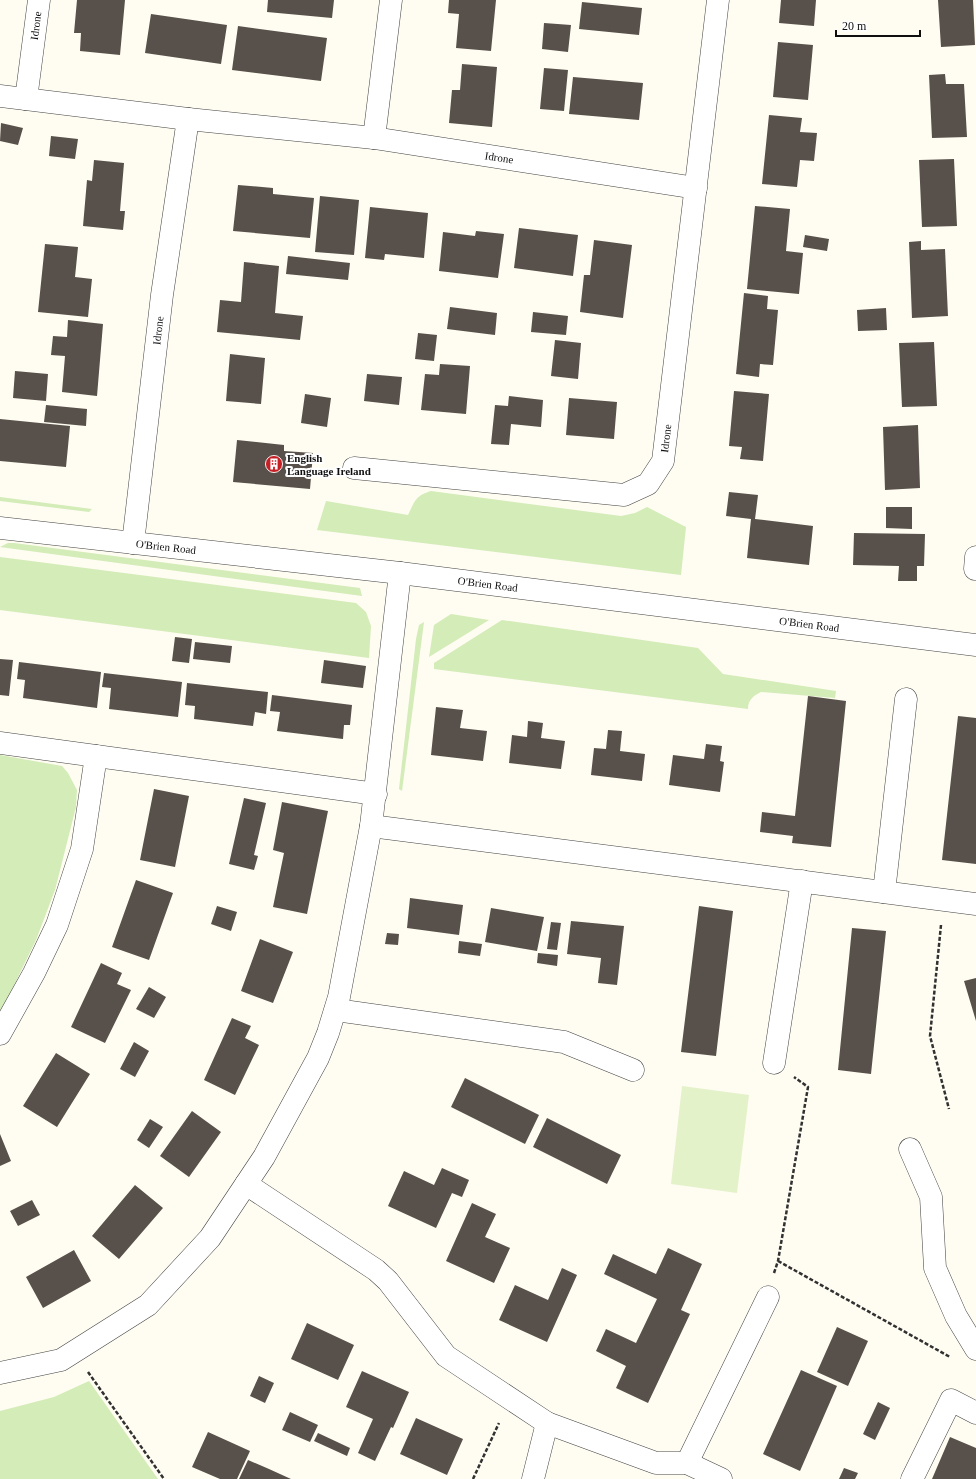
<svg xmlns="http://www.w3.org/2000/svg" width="976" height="1479" font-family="Georgia,serif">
  <rect width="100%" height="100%" fill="#fffcf1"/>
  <path fill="#d3ecb8" d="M 431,491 L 621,516 L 635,513 L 647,507 L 686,527 L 681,575 L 317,530 L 326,501 L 408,515 C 415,501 415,496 431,491 Z
    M 0,497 L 92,509 L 89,512 L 0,501 Z
    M 8,543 L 14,543 L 360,588 L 362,596 L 0,547 Z
    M 0,557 L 356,603 L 366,612 L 371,626 L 369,658 L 0,610 Z
    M 451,614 L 489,620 L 429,657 L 434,625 Z
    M 502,620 L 698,648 L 723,674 L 836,691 L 835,698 L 761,692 C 753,696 748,700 748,709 L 434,669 L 434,663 Z
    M 424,622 L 402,791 L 399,789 L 416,639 L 419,625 Z
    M 0,755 L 62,766 L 68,773 L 77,790 L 76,807 L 55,890 L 36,940 L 0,1014 Z
    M 89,1381 L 158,1479 L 0,1479 L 0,1411 L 54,1397 Z"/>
  <path fill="#e4f2ca" d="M 682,1086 L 749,1095 L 737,1193 L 671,1184 Z"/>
  <path fill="#58504b" d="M 77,0 L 125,0 L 120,55 L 80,51 L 81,33 L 74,33 Z
    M 268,0 L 334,0 L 332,18 L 267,12 Z
    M 449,0 L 496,0 L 491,51 L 456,48 L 459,14 L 448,13 Z
    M 781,0 L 816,0 L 814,26 L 779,23 Z
    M 938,0 L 973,0 L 975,45 L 941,47 Z
    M 582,2 L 642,8 L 639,35 L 579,29 Z
    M 151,14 L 227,25 L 221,64 L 145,53 Z
    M 544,23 L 571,25 L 568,52 L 542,49 Z
    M 238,26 L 327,38 L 321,81 L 232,70 Z
    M 778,42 L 813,45 L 808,100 L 773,97 Z
    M 462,64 L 497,67 L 492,127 L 449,123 L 452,90 L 460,90 Z
    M 544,68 L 568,70 L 564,111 L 540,109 Z
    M 945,74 L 946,84 L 964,84 L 967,137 L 932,138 L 929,75 Z
    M 573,77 L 643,83 L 639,120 L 569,114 Z
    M 769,115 L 802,118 L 800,132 L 817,133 L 814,161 L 800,160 L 797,187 L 762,184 Z
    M 1,123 L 23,128 L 18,145 L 0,141 Z
    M 51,136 L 78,139 L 75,159 L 49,156 Z
    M 954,159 L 957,226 L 922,227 L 919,160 Z
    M 94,160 L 124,163 L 120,211 L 125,211 L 123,230 L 83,226 L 87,180 L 92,181 Z
    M 238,185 L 273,188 L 273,194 L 314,198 L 310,238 L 233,231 Z
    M 320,196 L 359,200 L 354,255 L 315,252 Z
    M 755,206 L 790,209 L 786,251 L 803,253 L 799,294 L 747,289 Z
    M 370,207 L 428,213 L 424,258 L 385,254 L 384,260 L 365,258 Z
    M 519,228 L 578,235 L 573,276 L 514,268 Z
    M 476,231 L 504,234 L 498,278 L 439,271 L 443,232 L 475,236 Z
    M 805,235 L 829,239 L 827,251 L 803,247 Z
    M 594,240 L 632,245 L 623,318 L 580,312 L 584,275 L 590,275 Z
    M 921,241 L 921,250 L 945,249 L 948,316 L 912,318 L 909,242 Z
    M 45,244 L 78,247 L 75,277 L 92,279 L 88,317 L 38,312 Z
    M 288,256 L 350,263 L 348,280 L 286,274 Z
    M 244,262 L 279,266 L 275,313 L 303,316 L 300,340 L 217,332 L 220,300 L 241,302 Z
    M 744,293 L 768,296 L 767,309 L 778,310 L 773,365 L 760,364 L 759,377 L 736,374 Z
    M 450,307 L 497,313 L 495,335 L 447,329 Z
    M 886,308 L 887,330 L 858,331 L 857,310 Z
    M 533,312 L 568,316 L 566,335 L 531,332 Z
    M 68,320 L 103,324 L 97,396 L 62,392 L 65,356 L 51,355 L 53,336 L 67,337 Z
    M 418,333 L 437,335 L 434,361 L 415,359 Z
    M 555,340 L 581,343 L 578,379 L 551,376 Z
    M 934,342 L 937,406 L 902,407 L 899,343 Z
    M 230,354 L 265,358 L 261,404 L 226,401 Z
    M 440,364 L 470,366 L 466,414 L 421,410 L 425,374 L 439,375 Z
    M 15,371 L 48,374 L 46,401 L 13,398 Z
    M 367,374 L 402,377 L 399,405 L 364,401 Z
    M 734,391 L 769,394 L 763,461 L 740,459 L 742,447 L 729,446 Z
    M 305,394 L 331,398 L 327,427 L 301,423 Z
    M 509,396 L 543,400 L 541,427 L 511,424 L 509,445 L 491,444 L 495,405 L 508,406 Z
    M 569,398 L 617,402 L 614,439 L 566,435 Z
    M 46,405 L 87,409 L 86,426 L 44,422 Z
    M 0,419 L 70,426 L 66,467 L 0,461 Z
    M 918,425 L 920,488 L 885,490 L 883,427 Z
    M 237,440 L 284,445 L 284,451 L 313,453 L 310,489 L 233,482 Z
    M 729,492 L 758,495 L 755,519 L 813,526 L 809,565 L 747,558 L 751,519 L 726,516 Z
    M 886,507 L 912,507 L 912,529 L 886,528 Z
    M 854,533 L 925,534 L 924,566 L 917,566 L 917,581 L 898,581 L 899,566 L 853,565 Z
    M 175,637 L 192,639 L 189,663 L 172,661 Z
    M 195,642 L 232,646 L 230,663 L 193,659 Z
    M 0,659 L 13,660 L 9,696 L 0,695 Z
    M 324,660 L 366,666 L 363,688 L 321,683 Z
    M 19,662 L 101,672 L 97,708 L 23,698 L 25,680 L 17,679 Z
    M 104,673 L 182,682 L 178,717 L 109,709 L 111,688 L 102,687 Z
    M 187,683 L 268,692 L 266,714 L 255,712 L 253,726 L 194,719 L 195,706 L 185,705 Z
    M 272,695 L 352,705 L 350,725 L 344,725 L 343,739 L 277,731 L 280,712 L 270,711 Z
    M 808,696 L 846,701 L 831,847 L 792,843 L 793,836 L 760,832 L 762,812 L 795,816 Z
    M 436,707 L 463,710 L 460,728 L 487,731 L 483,761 L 431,755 Z
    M 958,716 L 976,718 L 976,864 L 942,860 Z
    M 528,721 L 543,723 L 541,738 L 565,741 L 561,769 L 509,763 L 512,735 L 527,737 Z
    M 608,730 L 622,731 L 620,751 L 645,754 L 642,781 L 591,775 L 594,748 L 606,749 Z
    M 706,744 L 722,746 L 720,761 L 724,762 L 720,792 L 669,785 L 673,755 L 704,759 Z
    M 154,789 L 189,796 L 175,867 L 140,860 Z
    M 244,798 L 266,803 L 254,855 L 258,856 L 254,870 L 229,864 Z
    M 282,802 L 328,811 L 307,914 L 273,907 L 284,853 L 273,850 Z
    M 136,880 L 173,893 L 149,960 L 112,947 Z
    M 410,898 L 463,905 L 459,935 L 407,928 Z
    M 217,906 L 237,912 L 231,931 L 211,924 Z
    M 699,906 L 733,911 L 716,1056 L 681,1052 Z
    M 491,908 L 544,917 L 537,951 L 485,942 Z
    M 571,921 L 624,926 L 617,985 L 598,983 L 601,958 L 567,954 Z
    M 551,922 L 561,923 L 557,950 L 547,949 Z
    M 852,928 L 886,931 L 871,1074 L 838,1070 Z
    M 387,933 L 399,934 L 398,945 L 385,944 Z
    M 260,939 L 293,952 L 273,1003 L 241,991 Z
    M 459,941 L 482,944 L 480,956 L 458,953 Z
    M 538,953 L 558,955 L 557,966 L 537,963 Z
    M 101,963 L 122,973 L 117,984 L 131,990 L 105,1043 L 71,1027 Z
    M 976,978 L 976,1021 L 964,981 Z
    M 149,987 L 166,997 L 154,1018 L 136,1009 Z
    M 232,1018 L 251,1026 L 245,1038 L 259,1045 L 235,1095 L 204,1080 Z
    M 134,1042 L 149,1051 L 135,1077 L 120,1069 Z
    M 56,1053 L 90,1074 L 57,1127 L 23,1106 Z
    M 465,1078 L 539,1115 L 525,1144 L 451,1107 Z
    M 192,1111 L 221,1132 L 189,1177 L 160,1156 Z
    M 547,1118 L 621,1155 L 607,1184 L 533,1147 Z
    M 150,1119 L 163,1127 L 149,1148 L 137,1140 Z
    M 0,1134 L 11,1161 L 0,1166 Z
    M 442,1168 L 469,1180 L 462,1197 L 452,1193 L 436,1228 L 388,1206 L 404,1171 L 434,1185 Z
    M 135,1185 L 163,1208 L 119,1259 L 92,1236 Z
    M 32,1200 L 40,1215 L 18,1226 L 10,1211 Z
    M 472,1203 L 496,1214 L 485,1237 L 510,1248 L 494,1283 L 446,1261 Z
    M 668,1248 L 702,1264 L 681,1310 L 690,1314 L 648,1403 L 616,1388 L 626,1366 L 596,1351 L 606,1329 L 636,1343 L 657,1299 L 604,1274 L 613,1254 L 656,1274 Z
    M 74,1250 L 91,1281 L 43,1308 L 26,1277 Z
    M 562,1268 L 577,1275 L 547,1342 L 499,1320 L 515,1285 L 548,1300 Z
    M 307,1323 L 354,1345 L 338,1380 L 291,1359 Z
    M 837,1327 L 868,1341 L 848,1386 L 817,1372 Z
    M 801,1370 L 837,1386 L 800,1471 L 763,1454 Z
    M 362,1371 L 409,1392 L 393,1428 L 391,1427 L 375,1461 L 358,1453 L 373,1419 L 346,1407 Z
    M 259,1376 L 274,1383 L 265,1403 L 250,1396 Z
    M 878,1402 L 890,1408 L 875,1440 L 863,1434 Z
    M 290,1412 L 318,1425 L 310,1442 L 282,1430 Z
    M 416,1418 L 463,1439 L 447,1475 L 400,1454 Z
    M 208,1432 L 250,1451 L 237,1479 L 220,1479 L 192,1467 Z
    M 318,1433 L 350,1448 L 347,1456 L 314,1441 Z
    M 950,1437 L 976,1448 L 976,1479 L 932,1479 Z
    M 248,1460 L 269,1469 L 291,1479 L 239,1479 Z
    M 844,1468 L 858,1473 L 855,1479 L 839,1479 Z"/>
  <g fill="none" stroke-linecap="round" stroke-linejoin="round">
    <g stroke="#424242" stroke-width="23">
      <g id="minor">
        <path id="s1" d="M 0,96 L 188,119 L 374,138 L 696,188"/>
        <path id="s2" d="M 26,99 L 39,0"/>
        <path d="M 374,138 L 391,0"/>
        <path id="s3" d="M 354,468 L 624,495 L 648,484 L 663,461 L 718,0"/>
        <path id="s4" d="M 0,528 L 400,573 L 976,645"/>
        <path id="s5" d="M 133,543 L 162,295 L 188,119"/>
        <path d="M 976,557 L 975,569 L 976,569"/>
        <path d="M 0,743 L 376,794"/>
        <path d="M 371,826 L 976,904"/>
        <path d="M 884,892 L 906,699"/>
        <path d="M 336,1010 L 564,1042 L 633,1070"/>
        <path d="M 0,1034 L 34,973 L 57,925 L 82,849 L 96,756"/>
        <path d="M 774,1063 L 802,881"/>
        <path d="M 910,1149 L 931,1197 L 935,1268 L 956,1316 L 976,1349"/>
        <path d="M 246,1184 L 376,1270 L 388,1281 L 446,1356 L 547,1423 L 656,1463 L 687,1463 L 721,1479"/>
        <path d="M 0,1373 L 61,1360 L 148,1305 L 210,1238 L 264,1157 L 318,1058 L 328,1033 L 339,997 L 371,826 L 400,573"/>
        <path d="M 687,1463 L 768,1297"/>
        <path d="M 533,1479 L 547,1423"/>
        <path d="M 912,1479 L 951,1400 L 976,1413"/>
      </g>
    </g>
    <path stroke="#313131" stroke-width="2.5" stroke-dasharray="4 2" stroke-linecap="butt" d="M 941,925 L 930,1036 L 949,1109
      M 778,1261 L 950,1357
      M 774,1273 L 778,1261 L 808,1087 L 794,1077
      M 88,1372 L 164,1479
      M 473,1479 L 499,1423"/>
    <use href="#minor" stroke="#fff" stroke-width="22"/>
  </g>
  <defs>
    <g id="building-disc" transform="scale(0.9)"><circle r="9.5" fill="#c62027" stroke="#fff"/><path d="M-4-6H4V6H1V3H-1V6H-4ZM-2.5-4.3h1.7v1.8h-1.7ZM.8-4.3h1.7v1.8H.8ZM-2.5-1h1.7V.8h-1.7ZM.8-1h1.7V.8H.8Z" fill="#fff"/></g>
  </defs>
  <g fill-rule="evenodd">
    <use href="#building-disc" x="274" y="464"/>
  </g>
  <g text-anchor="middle" stroke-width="4" stroke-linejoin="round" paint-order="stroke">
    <g font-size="11" fill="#0f0f0f" stroke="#fff">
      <text dy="4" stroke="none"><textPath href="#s2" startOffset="74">Idrone</textPath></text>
      <text dy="4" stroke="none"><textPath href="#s1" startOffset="503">Idrone</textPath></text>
      <text dy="4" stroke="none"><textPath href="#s5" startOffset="214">Idrone</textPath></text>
      <text dy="4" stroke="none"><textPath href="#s3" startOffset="348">Idrone</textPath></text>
      <text dy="4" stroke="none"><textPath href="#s4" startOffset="167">O'Brien Road</textPath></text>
      <text dy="4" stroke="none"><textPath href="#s4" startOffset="491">O'Brien Road</textPath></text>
      <text dy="4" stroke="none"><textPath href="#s4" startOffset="815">O'Brien Road</textPath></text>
    </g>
    <g font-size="11" font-weight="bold" fill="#0f0f0f" stroke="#fff" text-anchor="start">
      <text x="287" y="462">English<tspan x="287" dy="13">Language Ireland</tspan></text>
    </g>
  </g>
  <path d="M836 30v6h84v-6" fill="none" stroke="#0f0f0f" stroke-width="2"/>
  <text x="842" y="30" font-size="12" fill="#0f0f0f" stroke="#ffffff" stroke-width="3" paint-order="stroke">20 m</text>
</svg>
